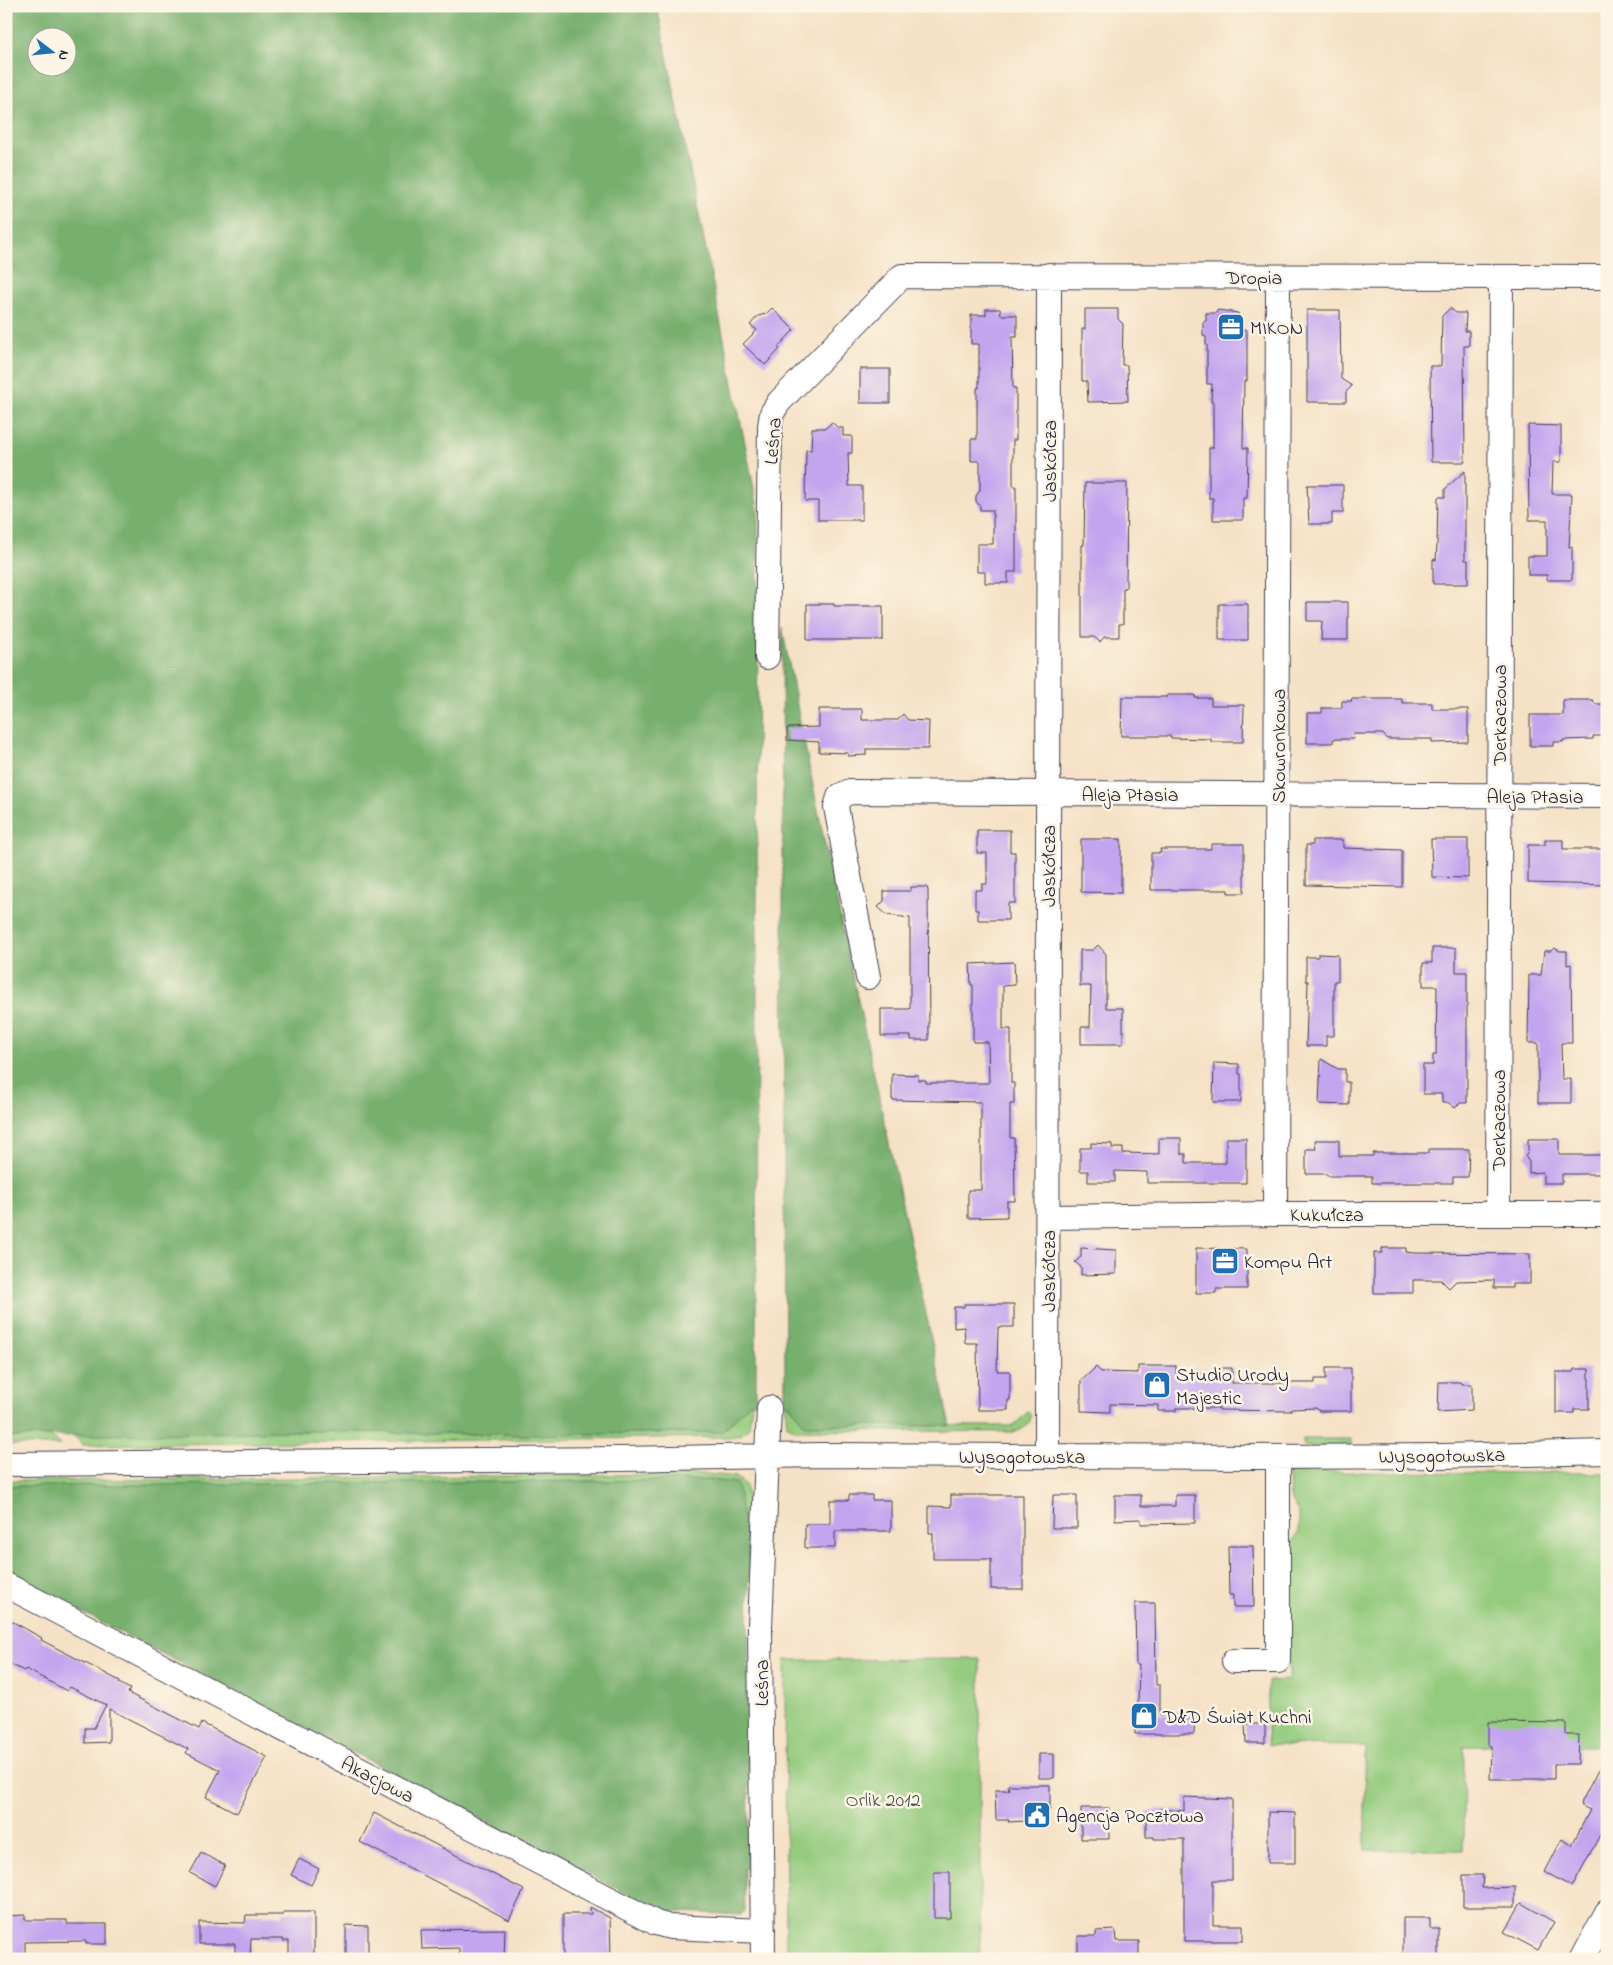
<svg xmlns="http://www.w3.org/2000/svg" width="1613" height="1965" font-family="'Indie Flower',sans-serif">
  <rect width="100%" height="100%" fill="#fcf5e5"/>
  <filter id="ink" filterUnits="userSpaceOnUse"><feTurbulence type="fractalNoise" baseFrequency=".02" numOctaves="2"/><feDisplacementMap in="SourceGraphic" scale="10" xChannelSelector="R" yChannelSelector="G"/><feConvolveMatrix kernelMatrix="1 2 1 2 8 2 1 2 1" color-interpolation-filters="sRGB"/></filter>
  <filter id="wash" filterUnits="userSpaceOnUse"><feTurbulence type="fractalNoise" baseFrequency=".0096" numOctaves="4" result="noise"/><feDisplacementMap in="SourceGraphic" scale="20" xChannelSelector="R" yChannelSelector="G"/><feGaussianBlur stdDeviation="1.12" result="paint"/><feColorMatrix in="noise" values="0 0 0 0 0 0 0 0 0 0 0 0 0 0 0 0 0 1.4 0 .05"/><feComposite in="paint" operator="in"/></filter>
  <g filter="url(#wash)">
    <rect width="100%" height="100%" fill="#f5e1c5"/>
    <path fill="#94cb7e" stroke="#5b765c" d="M 751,1402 L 752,1402 L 749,1427 L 741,1435 L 730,1437 L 83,1445 L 73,1435 L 301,1431 L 529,1435 L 722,1432 Z
      M 785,1403 L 788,1403 L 805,1425 L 1013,1426 L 1029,1411 C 1035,1423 1023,1430 1013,1432 L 795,1430 L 787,1425 Z
      M 51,1436 L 60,1445 L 6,1445 L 6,1437 Z
      M 1303,1439 L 1351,1439 L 1351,1445 L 1305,1447 L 1303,1445 Z
      M 1289,1472 L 1607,1473 L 1607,1746 L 1464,1746 L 1463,1850 L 1365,1850 L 1365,1746 L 1268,1745 L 1268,1681 L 1289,1680 L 1289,1544 L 1299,1534 L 1299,1514 L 1290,1497 Z
      M 708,1474 L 736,1477 L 746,1486 L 748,1509 L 756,1510 L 754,1561 L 748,1561 L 748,1547 L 715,1480 L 6,1486 L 6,1481 Z
      M 980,1659 L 980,1959 L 786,1959 L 785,1660 Z"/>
    <path fill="#77af6d" stroke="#4c6854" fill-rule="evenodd" d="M 6,6 L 657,6 L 758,508 L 756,1402 L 751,1402 L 722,1432 L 529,1435 L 300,1431 L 6,1437 ZM 38,38 L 68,38 L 68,68 L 38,68 Z
      M 782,627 C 832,895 894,1160 950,1426 L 805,1425 L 788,1403 L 785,1403 Z
      M 715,1480 L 737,1483 L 748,1547 L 748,1561 L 750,1561 L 748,1617 L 749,1868 L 744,1868 L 745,1911 L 741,1915 L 660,1911 L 6,1573 L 6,1486 Z"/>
    <g id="blocks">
      <path fill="#c3a4ef" d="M 772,308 L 794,330 L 778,347 L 780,349 L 765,365 L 743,344 L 757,330 L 750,325 L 758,316 L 766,314 Z
        M 1450,308 L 1456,313 L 1466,313 L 1465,331 L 1469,331 L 1469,346 L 1464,346 L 1465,462 L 1431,462 L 1430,366 L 1441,366 L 1442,316 Z
        M 986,309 L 1000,309 L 1001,315 L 1017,315 L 1017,337 L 1012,337 L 1013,388 L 1016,388 L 1016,440 L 1013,440 L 1013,486 L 1016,486 L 1016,572 L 1008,572 L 1008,583 L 985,583 L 985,572 L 977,572 L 977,544 L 993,544 L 993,510 L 980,510 L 980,506 L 976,501 L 976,496 L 980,490 L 980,461 L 971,461 L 971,439 L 977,439 L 977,388 L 979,388 L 979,344 L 971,344 L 971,315 L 986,315 Z
        M 1085,309 L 1118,309 L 1118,319 L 1123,324 L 1122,365 L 1127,365 L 1128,401 L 1088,402 L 1087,381 L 1082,381 L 1082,329 L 1085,329 Z
        M 1218,310 L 1238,313 L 1238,330 L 1247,330 L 1247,381 L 1244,381 L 1243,448 L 1248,448 L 1247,498 L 1243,498 L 1243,520 L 1213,520 L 1213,498 L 1209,498 L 1209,448 L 1213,448 L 1213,402 L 1211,402 L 1212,384 L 1207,384 L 1207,345 L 1206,345 L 1206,337 L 1203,335 L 1203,322 L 1206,321 L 1206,313 L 1216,313 Z
        M 1307,310 L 1340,310 L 1341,379 L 1352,386 L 1346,392 L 1346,402 L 1307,402 Z
        M 860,369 L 890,369 L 890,403 L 860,403 Z
        M 832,422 L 838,428 L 843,428 L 843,436 L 852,436 L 852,453 L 848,453 L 849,486 L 862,486 L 862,520 L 818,520 L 818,501 L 805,501 L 806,450 L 811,450 L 812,428 L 826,428 Z
        M 1528,425 L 1561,426 L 1561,462 L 1553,462 L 1552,494 L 1572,494 L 1569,547 L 1572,547 L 1572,580 L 1547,580 L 1547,575 L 1528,575 L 1528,556 L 1547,556 L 1547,520 L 1529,520 Z
        M 1465,471 L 1465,560 L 1468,560 L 1468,584 L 1433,584 L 1433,559 L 1436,560 L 1437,545 L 1438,497 L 1445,497 L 1445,489 Z
        M 1085,483 L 1127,483 L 1126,588 L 1123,588 L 1123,624 L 1119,624 L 1119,637 L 1104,637 L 1100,642 L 1094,637 L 1082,637 L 1082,545 L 1084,545 Z
        M 1307,485 L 1343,485 L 1343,513 L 1332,513 L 1332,524 L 1309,524 Z
        M 1307,602 L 1348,602 L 1348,640 L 1321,640 L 1322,621 L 1307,621 Z
        M 807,604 L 834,604 L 834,606 L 883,606 L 883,640 L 807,640 Z
        M 1219,604 L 1248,604 L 1248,640 L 1219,640 Z
        M 1167,695 L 1195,695 L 1195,698 L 1211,698 L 1211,705 L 1244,705 L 1243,742 L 1211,742 L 1211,739 L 1170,738 L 1170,736 L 1121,736 L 1122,697 L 1167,697 Z
        M 1351,699 L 1402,699 L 1402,703 L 1432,703 L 1432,709 L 1468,709 L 1468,742 L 1432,743 L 1432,739 L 1387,739 L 1383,734 L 1353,734 L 1354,739 L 1333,739 L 1333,743 L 1307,743 L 1307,713 L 1322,713 L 1322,708 L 1342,708 L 1342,701 L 1352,701 Z
        M 1563,700 L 1593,700 L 1595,704 L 1607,704 L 1607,736 L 1593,736 L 1593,739 L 1563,740 L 1563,742 L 1553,742 L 1553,746 L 1530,746 L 1530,715 L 1563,715 Z
        M 819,709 L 862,709 L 862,720 L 898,720 L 903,714 L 908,720 L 929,721 L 928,749 L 866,749 L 866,755 L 848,756 L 848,753 L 819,752 L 819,742 L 787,740 L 787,728 L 819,727 Z
        M 977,830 L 1010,830 L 1010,852 L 1015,852 L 1015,903 L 1008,903 L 1008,920 L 978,920 L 978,910 L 975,910 L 975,890 L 982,890 L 982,884 L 987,884 L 987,853 L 977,853 Z
        M 1081,839 L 1121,839 L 1121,893 L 1081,892 Z
        M 1431,839 L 1468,839 L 1468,878 L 1432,877 Z
        M 1313,840 L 1343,840 L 1343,848 L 1402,850 L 1402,887 L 1306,885 L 1306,845 L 1313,845 Z
        M 1545,840 L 1563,840 L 1563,849 L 1607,849 L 1607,885 L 1528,883 L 1528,845 L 1545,845 Z
        M 1211,844 L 1244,844 L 1244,893 L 1228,893 L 1228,890 L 1151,890 L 1151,853 L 1161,853 L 1160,849 L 1211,849 Z
        M 911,887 L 927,887 L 928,891 L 929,1040 L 911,1040 L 911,1036 L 881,1036 L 881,1009 L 910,1009 L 910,918 L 887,915 L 878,907 L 884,901 L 884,891 L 911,891 Z
        M 1098,945 L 1106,954 L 1106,1008 L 1123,1008 L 1123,1044 L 1081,1044 L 1081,1027 L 1090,1027 L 1091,986 L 1080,986 L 1080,950 L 1093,950 Z
        M 1432,948 L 1456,948 L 1456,972 L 1467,972 L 1467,1103 L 1460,1103 L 1455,1108 L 1449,1103 L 1442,1103 L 1442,1094 L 1423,1094 L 1423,1065 L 1433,1065 L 1433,1055 L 1436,1055 L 1437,986 L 1423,986 L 1423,963 L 1432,963 Z
        M 1554,948 L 1560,951 L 1567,951 L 1567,965 L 1571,964 L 1572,1043 L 1561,1043 L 1562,1079 L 1571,1079 L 1571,1103 L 1538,1103 L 1538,1043 L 1528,1043 L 1529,975 L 1541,975 L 1544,951 L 1551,951 Z
        M 1318,954 L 1338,955 L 1338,981 L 1334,981 L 1334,1036 L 1326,1036 L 1326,1046 L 1306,1046 L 1308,981 L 1306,981 L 1306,957 L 1318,957 Z
        M 1014,962 L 1015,985 L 1003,986 L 1003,1029 L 1011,1029 L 1011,1083 L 1014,1083 L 1014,1104 L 1010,1104 L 1010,1138 L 1014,1138 L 1015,1201 L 1007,1201 L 1007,1217 L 968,1218 L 968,1190 L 981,1190 L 981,1102 L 892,1100 L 892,1074 L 918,1075 L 918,1080 L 926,1080 L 926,1083 L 989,1083 L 988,1042 L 973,1042 L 973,985 L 971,985 L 970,964 Z
        M 1321,1059 L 1338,1069 L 1345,1069 L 1345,1082 L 1349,1082 L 1349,1105 L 1319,1104 Z
        M 1214,1063 L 1239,1064 L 1239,1074 L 1241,1074 L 1241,1102 L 1213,1102 Z
        M 1159,1138 L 1181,1138 L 1181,1154 L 1186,1154 L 1186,1163 L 1226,1163 L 1226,1138 L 1246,1138 L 1246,1183 L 1147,1183 L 1147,1172 L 1115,1171 L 1115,1182 L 1088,1182 L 1088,1171 L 1080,1171 L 1080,1148 L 1091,1148 L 1091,1143 L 1112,1144 L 1112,1148 L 1123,1148 L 1123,1153 L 1159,1154 Z
        M 1528,1139 L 1559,1139 L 1559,1154 L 1562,1155 L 1607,1155 L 1607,1174 L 1562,1174 L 1562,1183 L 1543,1183 L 1543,1172 L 1529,1173 L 1529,1162 L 1525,1156 L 1528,1151 Z
        M 1315,1140 L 1339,1140 L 1339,1156 L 1373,1156 L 1373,1153 L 1429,1153 L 1429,1149 L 1469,1149 L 1468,1177 L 1453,1177 L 1453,1183 L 1372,1183 L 1372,1176 L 1327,1176 L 1327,1174 L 1306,1174 L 1306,1149 L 1316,1149 Z
        M 1081,1248 L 1116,1250 L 1116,1274 L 1081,1275 L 1081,1267 L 1075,1262 L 1081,1257 Z
        M 1196,1248 L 1247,1249 L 1247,1289 L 1216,1289 L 1216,1293 L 1196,1293 Z
        M 1382,1248 L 1406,1248 L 1406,1252 L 1413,1253 L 1530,1254 L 1530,1284 L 1512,1284 L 1512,1288 L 1494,1288 L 1494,1280 L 1456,1281 L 1449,1288 L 1441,1280 L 1413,1280 L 1413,1293 L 1374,1293 L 1374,1253 L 1382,1253 Z
        M 964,1304 L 1014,1304 L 1014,1327 L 998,1327 L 997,1371 L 1010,1371 L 1010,1400 L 1008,1400 L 1008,1410 L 978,1410 L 977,1343 L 965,1343 L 964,1327 L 954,1328 L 954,1307 L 964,1307 Z
        M 1138,1366 L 1176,1366 L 1176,1373 L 1216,1373 L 1216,1368 L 1232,1368 L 1232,1383 L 1315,1383 L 1315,1379 L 1326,1379 L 1326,1368 L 1351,1368 L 1351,1411 L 1319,1411 L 1316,1408 L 1291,1409 L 1291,1411 L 1219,1410 L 1219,1408 L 1176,1408 L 1176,1411 L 1158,1411 L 1158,1405 L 1110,1404 L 1110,1412 L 1081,1411 L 1081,1381 L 1096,1367 L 1101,1372 L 1138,1373 Z
        M 1574,1369 L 1589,1369 L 1589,1409 L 1574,1409 L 1574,1413 L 1556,1413 L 1556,1372 L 1573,1372 Z
        M 1439,1382 L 1460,1382 L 1461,1384 L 1472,1384 L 1472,1410 L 1438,1412 Z
        M 849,1495 L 872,1495 L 872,1500 L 891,1500 L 891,1531 L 835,1531 L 835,1548 L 805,1548 L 805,1524 L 830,1524 L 830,1500 L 849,1500 Z
        M 951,1495 L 1023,1495 L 1023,1589 L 991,1589 L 991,1559 L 933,1559 L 933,1533 L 929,1533 L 929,1506 L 951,1507 Z
        M 1053,1495 L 1077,1495 L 1077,1528 L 1052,1528 Z
        M 1115,1495 L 1141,1495 L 1141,1506 L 1175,1506 L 1175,1495 L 1195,1495 L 1195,1523 L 1141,1524 L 1141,1519 L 1115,1520 Z
        M 1228,1546 L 1253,1546 L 1254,1607 L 1233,1607 L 1233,1595 L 1229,1595 Z
        M 1135,1603 L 1155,1603 L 1156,1685 L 1160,1685 L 1160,1715 L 1195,1715 L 1194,1734 L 1135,1734 L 1135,1706 L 1138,1706 L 1139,1665 L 1136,1665 Z
        M 6,1618 L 42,1638 L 41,1640 L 120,1681 L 119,1683 L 130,1689 L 128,1693 L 199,1729 L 202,1723 L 267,1757 L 237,1813 L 206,1797 L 220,1770 L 186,1753 L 188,1749 L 109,1709 L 109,1742 L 85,1743 L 85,1728 L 94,1728 L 106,1705 L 70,1687 L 67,1691 L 26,1669 L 24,1671 L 6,1662 Z
        M 1488,1722 L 1566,1723 L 1566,1735 L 1579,1735 L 1578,1764 L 1554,1764 L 1554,1779 L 1490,1779 L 1491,1746 L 1488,1746 Z
        M 1245,1724 L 1265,1724 L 1265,1743 L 1246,1743 Z
        M 1607,1753 L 1607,1822 L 1572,1887 L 1545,1872 L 1562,1839 L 1572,1845 L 1590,1810 L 1580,1805 Z
        M 1039,1754 L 1054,1754 L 1054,1778 L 1039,1778 Z
        M 1008,1785 L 1050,1785 L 1050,1810 L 1043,1810 L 1043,1820 L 1008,1822 L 1009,1820 L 996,1820 L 995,1790 L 1009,1790 Z
        M 1184,1797 L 1232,1799 L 1232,1880 L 1213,1880 L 1213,1925 L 1243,1925 L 1243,1941 L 1184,1941 L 1184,1839 L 1154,1839 L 1154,1837 L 1146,1837 L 1146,1813 L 1159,1809 L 1184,1811 Z
        M 1081,1808 L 1109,1808 L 1109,1839 L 1081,1839 Z
        M 1268,1812 L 1295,1813 L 1295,1863 L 1268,1863 Z
        M 374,1813 L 524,1890 L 509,1920 L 360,1842 Z
        M 201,1853 L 225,1865 L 215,1886 L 190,1873 Z
        M 299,1859 L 319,1869 L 311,1885 L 291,1875 Z
        M 934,1872 L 950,1872 L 950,1918 L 934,1918 Z
        M 1463,1875 L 1483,1875 L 1482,1888 L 1515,1887 L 1515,1907 L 1463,1907 Z
        M 1521,1903 L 1554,1922 L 1538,1950 L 1504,1932 Z
        M 590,1907 L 610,1918 L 611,1959 L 563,1959 L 563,1914 L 591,1914 Z
        M 283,1912 L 314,1912 L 314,1959 L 289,1959 L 289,1941 L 283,1941 L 283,1939 L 251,1939 L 250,1959 L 235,1959 L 235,1944 L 199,1944 L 199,1922 L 245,1923 L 246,1915 L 283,1915 Z
        M 25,1915 L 25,1920 L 67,1920 L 67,1924 L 107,1924 L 107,1944 L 86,1944 L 86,1941 L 25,1942 L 25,1959 L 6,1959 L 6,1916 Z
        M 1403,1918 L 1430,1918 L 1430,1929 L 1439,1929 L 1439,1959 L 1403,1959 Z
        M 346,1925 L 368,1926 L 368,1959 L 346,1959 Z
        M 505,1929 L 504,1959 L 459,1959 L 459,1948 L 422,1949 L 421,1930 Z
        M 1115,1930 L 1116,1941 L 1139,1941 L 1139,1959 L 1078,1959 L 1078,1936 L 1096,1936 L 1096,1931 Z"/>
    </g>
  </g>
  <g filter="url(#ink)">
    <use href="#blocks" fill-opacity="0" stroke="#423f50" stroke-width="1"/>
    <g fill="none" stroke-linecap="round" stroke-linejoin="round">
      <g stroke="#423f50" stroke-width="26">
        <path id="street" d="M 767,657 L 770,426 L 772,413 L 779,402 L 902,276 L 1607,277
          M 868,977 L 836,807 L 839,797 L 850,792 L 1607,796
          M 1275,1214 L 1278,277
          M 1498,1214 L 1501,277
          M 1048,1217 L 1275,1214 L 1607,1214
          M 1047,1456 L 1049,275
          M 6,1464 L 622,1459 L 822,1455 L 1253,1457 L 1443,1456 L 1607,1452
          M 6,1585 L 656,1923 L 670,1927 L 763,1931
          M 1234,1661 L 1278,1661 L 1278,1457
          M 763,1959 L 760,1627 L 769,1408
          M 1582,1959 L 1607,1912"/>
      </g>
      <use href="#street" stroke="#fff" stroke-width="24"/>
    </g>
  </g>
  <defs>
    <g id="office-square" transform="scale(1.4375)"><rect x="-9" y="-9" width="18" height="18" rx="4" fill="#1f6fb2" stroke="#fcf5e5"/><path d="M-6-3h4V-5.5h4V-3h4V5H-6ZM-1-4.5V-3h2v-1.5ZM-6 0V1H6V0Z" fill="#fff"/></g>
    <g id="shop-square" transform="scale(1.4375)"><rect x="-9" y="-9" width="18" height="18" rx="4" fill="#1f6fb2" stroke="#fcf5e5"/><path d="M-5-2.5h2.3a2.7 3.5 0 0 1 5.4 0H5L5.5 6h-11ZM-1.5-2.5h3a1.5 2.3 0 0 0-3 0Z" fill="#fff"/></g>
    <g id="civic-square" transform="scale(1.4375)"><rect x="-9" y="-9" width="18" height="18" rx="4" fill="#1f6fb2" stroke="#fcf5e5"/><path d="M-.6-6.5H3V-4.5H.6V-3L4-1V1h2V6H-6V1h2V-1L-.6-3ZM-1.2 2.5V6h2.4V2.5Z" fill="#fff"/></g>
  </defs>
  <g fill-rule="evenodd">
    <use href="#office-square" x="1231" y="327"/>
    <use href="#office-square" x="1225" y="1261"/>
    <use href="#shop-square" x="1157" y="1385"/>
    <use href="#shop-square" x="1144" y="1716"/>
    <use href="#civic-square" x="1037" y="1815"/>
  </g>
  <g text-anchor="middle" stroke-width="5" stroke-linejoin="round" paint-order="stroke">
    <g font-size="20" fill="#22223b" stroke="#fcf5e5">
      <text x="1254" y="284">Dropia</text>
      <text transform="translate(772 441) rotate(-85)" y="7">Leśna</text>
      <text transform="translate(1049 461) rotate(-90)" y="7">Jaskółcza</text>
      <text transform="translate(1499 715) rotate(-90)" y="7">Derkaczowa</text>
      <text transform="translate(1278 746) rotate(-90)" y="7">Skowronkowa</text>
      <text x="1130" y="801">Aleja Ptasia</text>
      <text x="1535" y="803">Aleja Ptasia</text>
      <text transform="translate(1048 866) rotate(-90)" y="7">Jaskółcza</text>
      <text transform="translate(1498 1120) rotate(-90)" y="7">Derkaczowa</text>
      <text x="1327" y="1221">Kukułcza</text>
      <text transform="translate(1048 1271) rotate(-90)" y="7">Jaskółcza</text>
      <text transform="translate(1442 1455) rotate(-1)" y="7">Wysogotowska</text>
      <text x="1022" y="1463">Wysogotowska</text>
      <text transform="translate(761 1683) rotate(-90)" y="7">Leśna</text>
      <text transform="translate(378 1779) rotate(27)" y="7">Akacjowa</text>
    </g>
    <g font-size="20" fill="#22223b" stroke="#fcf5e5" text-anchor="start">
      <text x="1250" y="334">MIKON</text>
      <text x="1244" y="1268">Kompu Art</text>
      <text x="1176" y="1381">Studio Urody<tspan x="1176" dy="23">Majestic</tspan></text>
      <text x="1163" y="1723">D&amp;D Świat Kuchni</text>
      <text x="1056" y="1822">Agencja Pocztowa</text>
    </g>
    <g font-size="20" fill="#44554f" stroke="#fcf5e5">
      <text x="883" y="1806">Orlik 2012</text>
    </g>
  </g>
  <rect width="1613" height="1965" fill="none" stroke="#fcf5e5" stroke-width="25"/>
  <g transform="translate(52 52) rotate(106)"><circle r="24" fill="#fcf5e5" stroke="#a5a1a1"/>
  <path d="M0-4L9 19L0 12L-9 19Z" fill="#1f6fb2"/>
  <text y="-8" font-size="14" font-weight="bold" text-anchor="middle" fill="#22223b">N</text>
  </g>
</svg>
